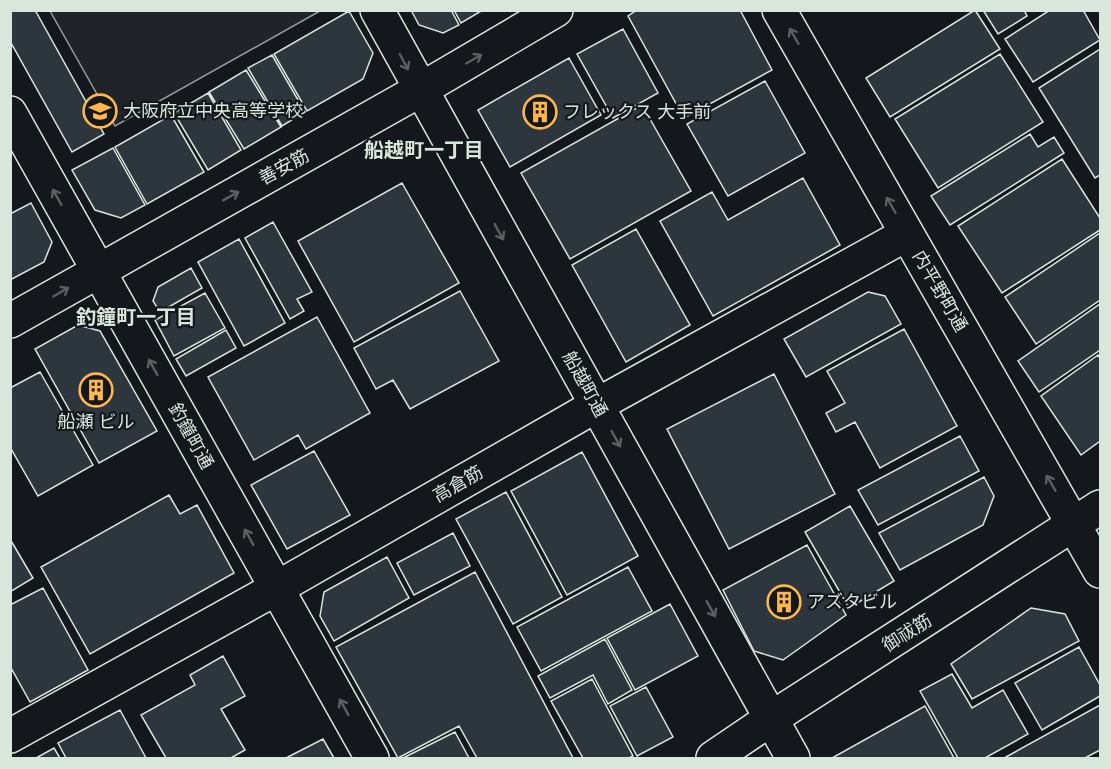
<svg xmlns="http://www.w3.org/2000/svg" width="1111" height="769" font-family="'DM Sans','Noto Sans JP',sans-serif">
  <rect width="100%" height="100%" fill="#14181c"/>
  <path fill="#202428" stroke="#939e99" stroke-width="1.5" d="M 50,11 L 320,11 L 115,126 Z"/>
  <path fill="#2c363c" stroke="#d8e6dc" stroke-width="1.5" d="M 10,10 L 35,10 L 104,134 L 72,152 L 10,41 Z
    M 411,10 L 451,10 L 459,25 L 443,33 L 419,25 Z
    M 454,10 L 483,10 L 461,23 Z
    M 637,10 L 740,10 L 772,70 L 684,118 L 628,16 Z
    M 975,10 L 1000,49 L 890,117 L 866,78 Z
    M 983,10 L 1024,10 L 1027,16 L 998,34 Z
    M 1050,10 L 1083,10 L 1100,40 L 1033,82 L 1005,39 Z
    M 349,11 L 373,53 L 363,79 L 307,111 L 274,54 Z
    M 623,29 L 658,93 L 613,118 L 577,54 Z
    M 1100,49 L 1100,175 L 1095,178 L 1039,88 Z
    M 1000,54 L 1043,122 L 938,188 L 895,119 Z
    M 272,55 L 305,112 L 282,126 L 248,68 Z
    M 569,58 L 601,115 L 510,167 L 478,110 Z
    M 246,70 L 281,127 L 244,149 L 209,92 Z
    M 765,81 L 805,153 L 728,196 L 687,124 Z
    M 208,93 L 241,150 L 208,170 L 174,113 Z
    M 642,105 L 691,191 L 570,259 L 521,173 Z
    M 171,115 L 204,172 L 147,204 L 115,147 Z
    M 1030,134 L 1038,147 L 1054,137 L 1064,153 L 950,225 L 931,196 Z
    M 113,148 L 145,205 L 121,218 L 95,210 L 72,170 Z
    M 1062,159 L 1100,218 L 1100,230 L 1002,293 L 958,226 Z
    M 803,178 L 840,245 L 713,316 L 660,221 L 712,192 L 728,220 Z
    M 402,183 L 459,283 L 354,342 L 298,241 Z
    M 31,203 L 52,242 L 44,262 L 10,280 L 10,214 Z
    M 273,222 L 312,292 L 297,299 L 304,311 L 290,319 L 245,238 Z
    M 636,229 L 690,325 L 626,362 L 572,265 Z
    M 1100,233 L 1100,300 L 1036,344 L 1005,297 Z
    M 239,239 L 285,323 L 244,346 L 198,262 Z
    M 191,268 L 202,288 L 160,312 L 153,301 L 158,287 Z
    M 460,291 L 499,361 L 410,409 L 393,380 L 376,389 L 354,348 Z
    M 868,292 L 885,296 L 901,324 L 806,377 L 784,339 Z
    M 205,293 L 225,328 L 174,356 L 155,320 Z
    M 1100,304 L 1100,350 L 1039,392 L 1018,361 Z
    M 317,317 L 370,413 L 306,449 L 298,435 L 254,460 L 208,377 Z
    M 78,325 L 100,331 L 157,431 L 99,463 L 35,349 Z
    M 904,329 L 957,426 L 880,468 L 855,422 L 836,432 L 826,413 L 845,403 L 827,371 Z
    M 226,330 L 236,348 L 186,376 L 176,359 Z
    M 1098,355 L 1100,358 L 1100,441 L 1081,455 L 1041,396 Z
    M 40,372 L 93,465 L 38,496 L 10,447 L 10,388 Z
    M 774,374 L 835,494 L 729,549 L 667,429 Z
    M 960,436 L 979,471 L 878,525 L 858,490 Z
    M 314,451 L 350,515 L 287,549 L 251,485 Z
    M 582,452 L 638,556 L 567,595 L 511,491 Z
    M 984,477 L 994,496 L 983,525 L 900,570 L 879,533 Z
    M 506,492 L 562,597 L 513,624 L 456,519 Z
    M 169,495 L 180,514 L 197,505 L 234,573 L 90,654 L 41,567 Z
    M 850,506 L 894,581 L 849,608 L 805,532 Z
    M 453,533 L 470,566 L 414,595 L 397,563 Z
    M 10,539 L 33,578 L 10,592 Z
    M 807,545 L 846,615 L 783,660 L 754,651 L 723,590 Z
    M 387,557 L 409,598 L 334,641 L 320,616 L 324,592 Z
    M 628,567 L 652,611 L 541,671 L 517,627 Z
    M 475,572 L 573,758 L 477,758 L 459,726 L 398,758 L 336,647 Z
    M 43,588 L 88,670 L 30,702 L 10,666 L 10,605 Z
    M 670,604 L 698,656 L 635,690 L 607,638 Z
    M 1031,608 L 1065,614 L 1079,641 L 972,699 L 951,664 Z
    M 605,639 L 632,690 L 608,704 L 593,675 L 550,698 L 538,676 Z
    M 1079,647 L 1100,685 L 1100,696 L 1042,730 L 1015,683 Z
    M 223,656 L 245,696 L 221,709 L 245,750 L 231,758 L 166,758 L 141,715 L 195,685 L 190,675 Z
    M 952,674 L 972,708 L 1003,690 L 1028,734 L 985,758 L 958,758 L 920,691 Z
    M 592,679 L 633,756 L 629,758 L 583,758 L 551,701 Z
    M 646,687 L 673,737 L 637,756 L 610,706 Z
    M 1100,705 L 1100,750 L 1085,758 L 1007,758 L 1006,757 Z
    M 925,706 L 954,758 L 832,758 Z
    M 120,710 L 146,758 L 66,758 L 58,743 Z
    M 455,732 L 469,758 L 403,758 Z
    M 323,739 L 334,758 L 286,758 Z
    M 54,748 L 60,758 L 36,758 Z"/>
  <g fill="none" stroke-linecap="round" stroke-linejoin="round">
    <g stroke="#d8e6dc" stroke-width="36">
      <path id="minor" d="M 377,10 L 793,758
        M 779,10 L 1100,571
        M 10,113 L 372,758
        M 10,321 L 420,90 L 556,10
        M 10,736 L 277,588 L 597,405 L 907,234
        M 713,758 L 772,718 L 1100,507"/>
    </g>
    <use href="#minor" stroke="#14181c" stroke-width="33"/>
  </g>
  <defs><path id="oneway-shaft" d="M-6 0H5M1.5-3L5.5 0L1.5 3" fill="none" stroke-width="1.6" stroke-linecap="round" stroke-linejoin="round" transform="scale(1.5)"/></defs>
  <g stroke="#59605f">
    <use href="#oneway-shaft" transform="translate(794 36) rotate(-120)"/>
    <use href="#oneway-shaft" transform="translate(474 59) rotate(-30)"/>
    <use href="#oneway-shaft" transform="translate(404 62) rotate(62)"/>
    <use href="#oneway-shaft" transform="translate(231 196) rotate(-29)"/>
    <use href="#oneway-shaft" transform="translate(57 197) rotate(-119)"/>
    <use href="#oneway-shaft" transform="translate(891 205) rotate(-120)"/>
    <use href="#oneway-shaft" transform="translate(499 232) rotate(61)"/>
    <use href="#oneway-shaft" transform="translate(61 292) rotate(-30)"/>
    <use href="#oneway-shaft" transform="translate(153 367) rotate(-119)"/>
    <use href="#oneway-shaft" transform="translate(616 439) rotate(61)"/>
    <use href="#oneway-shaft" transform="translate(1051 483) rotate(-120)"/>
    <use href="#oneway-shaft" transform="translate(249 537) rotate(-119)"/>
    <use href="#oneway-shaft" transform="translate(711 609) rotate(61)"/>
    <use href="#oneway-shaft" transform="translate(344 707) rotate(-119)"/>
  </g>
  <defs>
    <g id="school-ring" transform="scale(1.725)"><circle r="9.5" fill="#14181c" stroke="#ffb74d" stroke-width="1.5"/><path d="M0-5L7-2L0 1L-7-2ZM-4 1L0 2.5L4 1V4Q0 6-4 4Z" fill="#ffb74d"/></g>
    <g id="building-ring" transform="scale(1.725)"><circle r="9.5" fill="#14181c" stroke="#ffb74d" stroke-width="1.5"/><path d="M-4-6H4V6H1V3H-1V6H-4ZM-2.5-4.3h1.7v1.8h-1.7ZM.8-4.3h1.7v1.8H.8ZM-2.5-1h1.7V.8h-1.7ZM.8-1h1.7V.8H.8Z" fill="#ffb74d"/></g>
  </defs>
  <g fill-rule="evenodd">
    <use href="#school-ring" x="100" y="111"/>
    <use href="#building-ring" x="540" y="112"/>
    <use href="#building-ring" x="96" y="390"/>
    <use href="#building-ring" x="784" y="602"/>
  </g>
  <g text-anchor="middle" stroke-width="4.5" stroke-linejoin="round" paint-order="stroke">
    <g font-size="18" fill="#d8e6dc" stroke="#14181c" text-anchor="start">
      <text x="123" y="117">大阪府立中央高等学校</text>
      <text x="563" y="118">フレックス 大手前</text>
      <text x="96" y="428" text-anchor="middle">船瀬 ビル</text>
      <text x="807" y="608">アズタビル</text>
    </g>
    <g font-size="18" fill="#d8e6dc" stroke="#14181c">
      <text transform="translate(284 167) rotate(-29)" y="6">善安筋</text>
      <text transform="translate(940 291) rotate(60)" y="6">内平野町通</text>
      <text transform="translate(585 384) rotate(61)" y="6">船越町通</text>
      <text transform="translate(191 436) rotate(61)" y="6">釣鐘町通</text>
      <text transform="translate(458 484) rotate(-30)" y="6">高倉筋</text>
      <text transform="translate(907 633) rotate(-32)" y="6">御祓筋</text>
    </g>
    <g font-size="20" font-weight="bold" fill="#d8e6dc" stroke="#14181c">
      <text x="424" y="157">船越町一丁目</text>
      <text x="136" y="324">釣鐘町一丁目</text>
    </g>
  </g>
  <rect width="1111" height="769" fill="none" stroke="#d8e6dc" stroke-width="24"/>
</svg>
